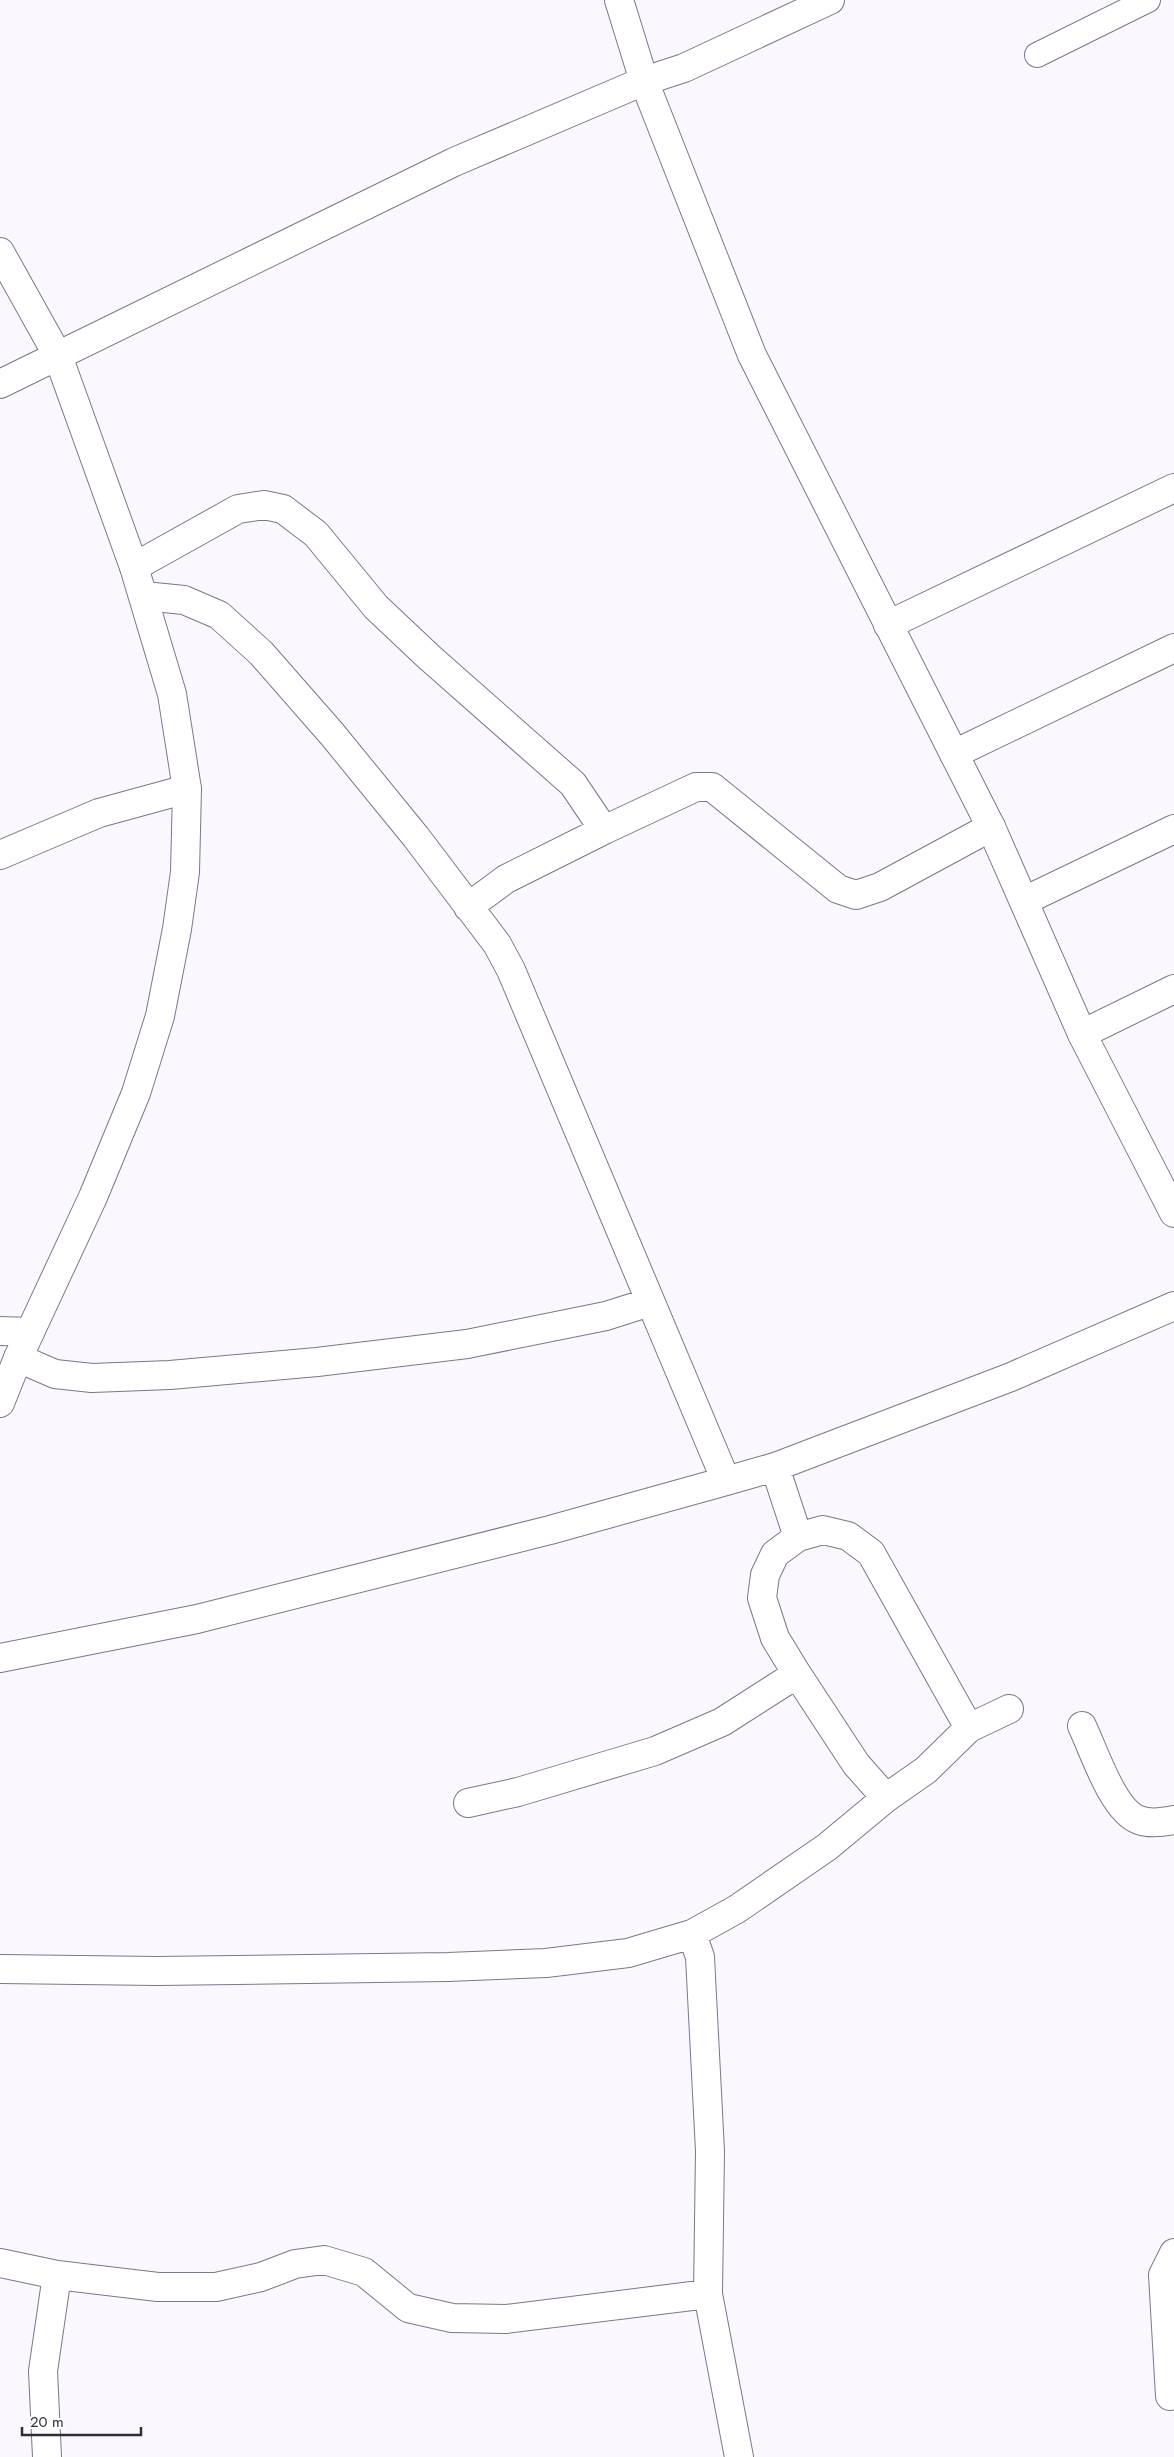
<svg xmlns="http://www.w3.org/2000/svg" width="1174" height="2457" font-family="Jost,sans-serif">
  <rect width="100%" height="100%" fill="#faf8fe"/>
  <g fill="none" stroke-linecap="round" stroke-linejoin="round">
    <g stroke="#7f738f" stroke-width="26">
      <path id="lane" d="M 1037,55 L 1148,0"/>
    </g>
    <g stroke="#7f738f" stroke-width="30">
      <path id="street" d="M 619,0 L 644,81
        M 134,567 L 238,509 L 264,505 L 283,509 L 316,534 L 376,607 L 429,657 L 573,784 L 604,830
        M 144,596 L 184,600 L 219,615 L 261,653 L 332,734 L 416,837 L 497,944 L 511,970 L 726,1481
        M 888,625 L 1174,488
        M 954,754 L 1174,648
        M 0,855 L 99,813 L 187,789
        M 1024,901 L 1174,829
        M 468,907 L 506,879 L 604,830 L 696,787 L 712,787 L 838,889 L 856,895 L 880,887 L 991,827
        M 1082,1034 L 1174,989
        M 0,1331 L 30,1332
        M 18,1358 L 55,1374 L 92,1378 L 170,1375 L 317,1362 L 467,1344 L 606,1316 L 650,1302
        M 775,1467 L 798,1537
        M 0,1658 L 197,1619 L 550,1530 L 726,1481 L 775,1467 L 1011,1377 L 1174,1306
        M 1082,1726 C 1094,1751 1113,1811 1139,1820 C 1149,1824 1164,1822 1174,1820
        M 969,1728 L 1009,1709
        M 468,1803 L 518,1792 L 655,1751 L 722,1722 L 797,1674
        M 692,1934 L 700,1957 L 710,2151 L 708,2294 L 739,2457
        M 0,1969 L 157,1971 L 448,1967 L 546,1963 L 628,1953 L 692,1934 L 737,1909 L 827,1847 L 886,1798 L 926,1770 L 969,1728 L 871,1553 L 848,1536 L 823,1530 L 798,1537 L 775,1554 L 765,1575 L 762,1598 L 775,1638 L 797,1674 L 856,1764 L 886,1798
        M 0,2263 L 57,2275 L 158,2287 L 216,2287 L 261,2277 L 295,2264 L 324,2260 L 364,2272 L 408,2308 L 452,2318 L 506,2319 L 708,2294
        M 1170,2396 L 1163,2275 L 1174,2253
        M 47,2457 L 43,2371 L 57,2275"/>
    </g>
    <g stroke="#7f738f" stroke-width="30">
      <path id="secondary" d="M 644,81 L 752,355 L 991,827 L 1082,1034 L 1174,1213
        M 0,252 L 58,356 L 134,567 L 172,694 L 187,789 L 185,872 L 177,929 L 160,1016 L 136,1093 L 93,1197 L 18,1358 L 0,1403
        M 0,384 L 454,162 L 644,81 L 684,68 L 830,0"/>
    </g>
    <use href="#lane" stroke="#fff" stroke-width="24"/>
    <use href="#street" stroke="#fff" stroke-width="28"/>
    <use href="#secondary" stroke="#fff" stroke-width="28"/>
  </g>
  <path d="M22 2427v8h119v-8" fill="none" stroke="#302b37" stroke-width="2.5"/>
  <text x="30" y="2427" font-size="15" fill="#302b37" stroke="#ffffff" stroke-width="4" paint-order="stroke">20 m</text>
</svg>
